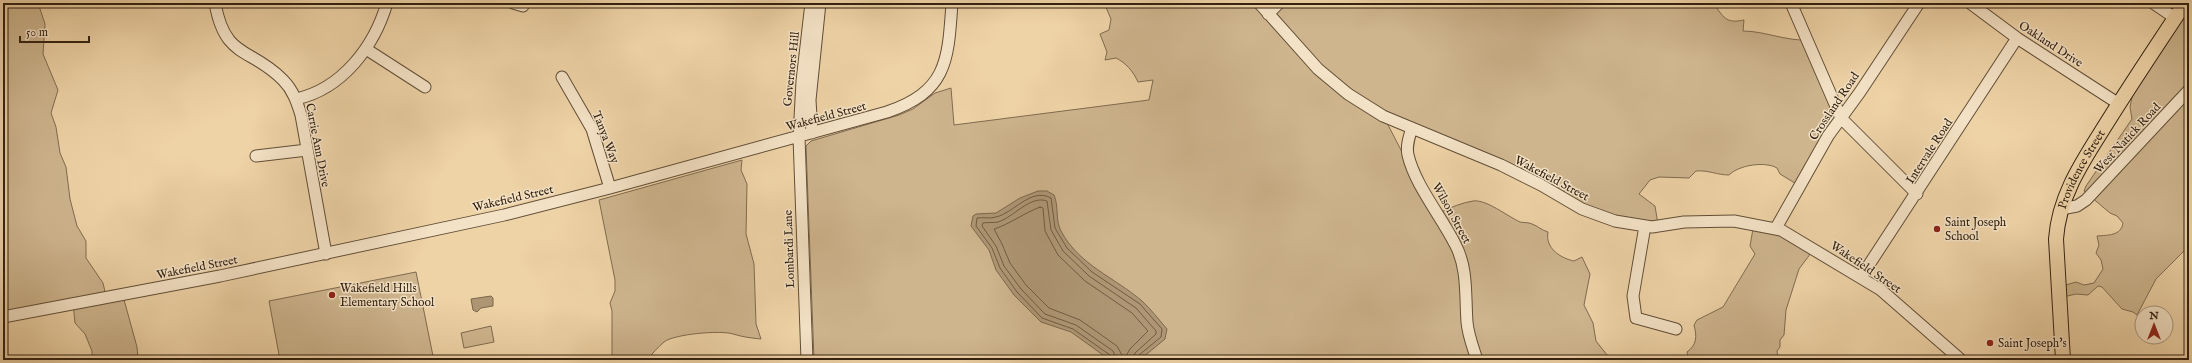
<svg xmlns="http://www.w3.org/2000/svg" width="2192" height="363" font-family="'IM FELL English',serif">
  <rect width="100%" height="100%" fill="#eed3a7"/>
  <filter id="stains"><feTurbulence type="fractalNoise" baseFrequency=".005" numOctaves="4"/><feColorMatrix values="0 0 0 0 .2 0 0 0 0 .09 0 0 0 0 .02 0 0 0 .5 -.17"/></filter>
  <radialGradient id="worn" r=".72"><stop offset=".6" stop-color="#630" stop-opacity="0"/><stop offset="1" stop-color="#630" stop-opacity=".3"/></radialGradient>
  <path fill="#ceb58e" stroke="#806b50" d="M 3,3 L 38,3 L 45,24 L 43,54 L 58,90 L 51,113 L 56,127 L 60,153 L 66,167 L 70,199 L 77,226 L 86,241 L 86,258 L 103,283 L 106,296 L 123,296 L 137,347 L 138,360 L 92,360 L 92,351 L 85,334 L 75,323 L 73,303 L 3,317 Z
    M 1101,3 L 1262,3 L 1271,16 L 1281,3 L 1713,3 C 1724,17 1725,24 1744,20 L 1743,31 C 1764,31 1786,41 1807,40 L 1839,111 L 1798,185 L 1780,174 L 1777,168 C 1765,161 1739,165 1729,175 C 1717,175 1709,170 1696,171 L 1689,178 L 1659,177 L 1650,180 L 1639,194 L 1655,206 L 1658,224 L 1610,218 L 1542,185 L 1387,123 L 1416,179 L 1441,212 C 1452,207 1461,203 1473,201 C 1486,199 1507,216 1520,222 C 1524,223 1528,222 1532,224 C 1538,226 1541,230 1548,232 C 1545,248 1560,258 1574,261 L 1582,257 L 1590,274 L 1584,305 L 1593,323 L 1596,341 L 1607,355 L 1622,360 L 814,360 L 806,146 L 811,141 L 899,115 L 913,109 L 935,93 L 951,88 L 954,125 L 1149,100 L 1153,80 L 1138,82 C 1133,71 1126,63 1116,58 L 1105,60 L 1107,52 L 1100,34 L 1109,30 L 1111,19 L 1105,5 Z
    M 2189,3 L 2189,246 L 2156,279 L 2137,315 L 2133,312 L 2122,309 L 2102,287 L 2098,286 L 2088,295 L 2076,294 L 2059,298 L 2059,287 L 2076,282 L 2084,285 L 2094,283 L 2103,269 L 2101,260 L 2096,253 L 2099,245 L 2097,236 C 2108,235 2121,236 2123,223 L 2117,216 L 2110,213 L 2084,191 L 2086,186 L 2132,119 L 2130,107 L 2136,78 Z
    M 742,160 L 741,170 L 747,184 L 746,234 L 754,264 L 756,324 L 761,339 C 751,338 743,337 733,334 C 721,330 674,334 664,342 C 658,347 652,354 647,360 L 612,360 L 612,311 L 610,303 L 615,291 L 615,280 L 599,200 Z
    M 1754,223 L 1814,249 L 1799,269 L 1786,310 L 1784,335 L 1780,340 L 1780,347 L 1777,351 L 1778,357 L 1781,360 L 1689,360 L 1687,352 C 1697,345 1697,336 1694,325 L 1697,320 L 1723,307 L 1755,254 L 1750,246 Z
    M 416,272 L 433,356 L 414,360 L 280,360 L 269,301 Z
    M 491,326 L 494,342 L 464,348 L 461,333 Z"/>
  <path fill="#ae9674" stroke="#7c674c" d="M 1038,191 L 1047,191 L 1054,195 C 1059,206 1055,220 1061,231 C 1079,265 1114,277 1142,301 C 1151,309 1159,320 1167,329 L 1165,339 L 1142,358 L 1138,360 L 1110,360 L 1071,332 L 1041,322 L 1014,295 L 996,270 L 989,250 L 971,226 L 973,216 L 976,214 L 996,213 L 1020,198 Z
    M 491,296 L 493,298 L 493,306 L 481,308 L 477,312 L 473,310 L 471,299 Z"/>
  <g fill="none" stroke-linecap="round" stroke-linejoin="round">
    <path stroke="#705c42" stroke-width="1" d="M 1040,207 L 1043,208 L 1045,231 L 1058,255 L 1085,281 L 1132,313 L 1148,331 L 1130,349 L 1125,358 L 1123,357 L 1117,346 L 1080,320 L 1049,308 L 1026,285 L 1010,263 L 1002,244 L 994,229 C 1010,224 1024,213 1040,207 Z
      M 1112,360 L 1110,355 L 1073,329 L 1042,318 L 1017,292 L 1000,268 L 992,248 L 976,226 L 977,218 C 983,217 990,219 996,217 C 1014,213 1031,187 1051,198 L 1055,228 L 1067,248 L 1092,272 L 1140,304 L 1162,329 L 1161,337 L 1139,355 L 1137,360
      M 1117,360 L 1113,351 L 1076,325 L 1045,314 L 1021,289 L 1004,266 L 996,246 L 982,226 L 983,223 C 988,222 993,223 998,222 C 1014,217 1030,195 1047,201 L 1051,230 L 1063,251 L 1089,276 L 1136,308 L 1156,331 L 1156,334 L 1135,353 L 1132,360"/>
    <g stroke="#614e36" stroke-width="13">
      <path id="minor" d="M 215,3 C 225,60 251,47 283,80 C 293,90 297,102 301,115 L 326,254
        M 513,3 L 523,6
        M 1259,3 L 1318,69 L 1348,94 L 1383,116 L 1501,165 L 1541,185 L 1582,209 L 1615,221 L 1652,227 L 1684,222 L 1734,221 L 1781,230 L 1881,290 L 1961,360
        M 1791,3 L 1841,118 L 1917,194
        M 1970,3 L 2017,38 L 2119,104
        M 2153,3 L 2175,18
        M 1268,14 L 1279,3
        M 366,49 L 425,87
        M 562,77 L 592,129 L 610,188
        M 296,99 C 342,89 374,47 387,3
        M 1412,128 C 1409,137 1406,146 1408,155 C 1415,185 1441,216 1455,244 C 1468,268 1465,295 1467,322 C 1468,335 1473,347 1477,360
        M 812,133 L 810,100 L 820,3
        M 256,156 L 307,150
        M 2061,209 L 2077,206 L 2086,200 L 2189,90
        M 1645,226 L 1633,296 L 1636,318 L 1676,329
        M 1776,228 L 1828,136 L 1860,92 L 1919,3
        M 1861,277 L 2017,38
        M 3,317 L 220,276 L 504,215 L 610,188 L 887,112 C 948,91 948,60 952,3
        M 807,360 L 799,137 L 802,81 L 811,3"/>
    </g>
    <g stroke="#322111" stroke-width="16">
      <g id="major">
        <path id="s1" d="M 2063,360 L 2056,239 C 2059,194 2085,158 2108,121 C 2133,81 2159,42 2185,3"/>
      </g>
    </g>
    <use href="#minor" stroke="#f4e2c6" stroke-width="11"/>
    <use href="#major" stroke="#eed3a7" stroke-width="14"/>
  </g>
  <g fill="#8f2418" stroke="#f4e2c6" stroke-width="1.5">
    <circle cx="1937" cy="229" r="4"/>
    <circle cx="332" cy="295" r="4"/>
    <circle cx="1990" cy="343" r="4"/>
  </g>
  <g text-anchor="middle" stroke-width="3" stroke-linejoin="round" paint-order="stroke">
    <g font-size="12" fill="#322111" stroke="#f4e2c6">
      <text transform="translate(2051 44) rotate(33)" y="4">Oakland Drive</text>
      <text transform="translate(791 69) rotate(-84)" y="4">Governors Hill</text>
      <text transform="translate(1834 106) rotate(-56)" y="4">Crossland Road</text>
      <text transform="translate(826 116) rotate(-15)" y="4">Wakefield Street</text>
      <text transform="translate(606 137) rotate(69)" y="4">Tanya Way</text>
      <text transform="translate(2127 138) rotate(-47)" y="4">West Natick Road</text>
      <text transform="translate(318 145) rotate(79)" y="4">Carrie Ann Drive</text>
      <text transform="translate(1929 151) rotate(-57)" y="4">Intervale Road</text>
      <text dy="4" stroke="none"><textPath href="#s1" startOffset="196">Providence Street</textPath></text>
      <text transform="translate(1552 178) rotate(28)" y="4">Wakefield Street</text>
      <text transform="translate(513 198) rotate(-13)" y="4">Wakefield Street</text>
      <text transform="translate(1452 213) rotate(61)" y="4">Wilson Street</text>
      <text transform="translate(789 249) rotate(-92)" y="4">Lombardi Lane</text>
      <text transform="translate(197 267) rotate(-11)" y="4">Wakefield Street</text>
      <text transform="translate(1866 267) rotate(34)" y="4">Wakefield Street</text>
    </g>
    <g font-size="12" fill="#322111" stroke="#f4e2c6" text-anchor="start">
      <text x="1945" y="226">Saint Joseph<tspan x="1945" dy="14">School</tspan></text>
      <text x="340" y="292">Wakefield Hills<tspan x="340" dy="14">Elementary School</tspan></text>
      <text x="1998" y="347">Saint Joseph's</text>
    </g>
  </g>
  <rect width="2192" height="363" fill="none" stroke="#eed3a7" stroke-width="16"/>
  <rect x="4" y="4" width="2184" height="355" fill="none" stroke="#322111" stroke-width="2"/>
  <rect x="8" y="8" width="2176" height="347" fill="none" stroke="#322111"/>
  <g transform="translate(2154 325)"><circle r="19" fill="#f4e2c6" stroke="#a6957e"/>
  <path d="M0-3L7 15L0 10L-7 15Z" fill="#8f2418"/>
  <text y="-6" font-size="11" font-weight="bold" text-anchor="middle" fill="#322111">N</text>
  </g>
  <path d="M20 36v6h69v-6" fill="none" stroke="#322111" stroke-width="2"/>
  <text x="26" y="36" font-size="12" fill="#322111" stroke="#f4e2c6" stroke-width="3" paint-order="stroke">50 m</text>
  <rect width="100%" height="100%" filter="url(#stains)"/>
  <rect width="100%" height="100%" fill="url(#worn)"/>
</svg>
